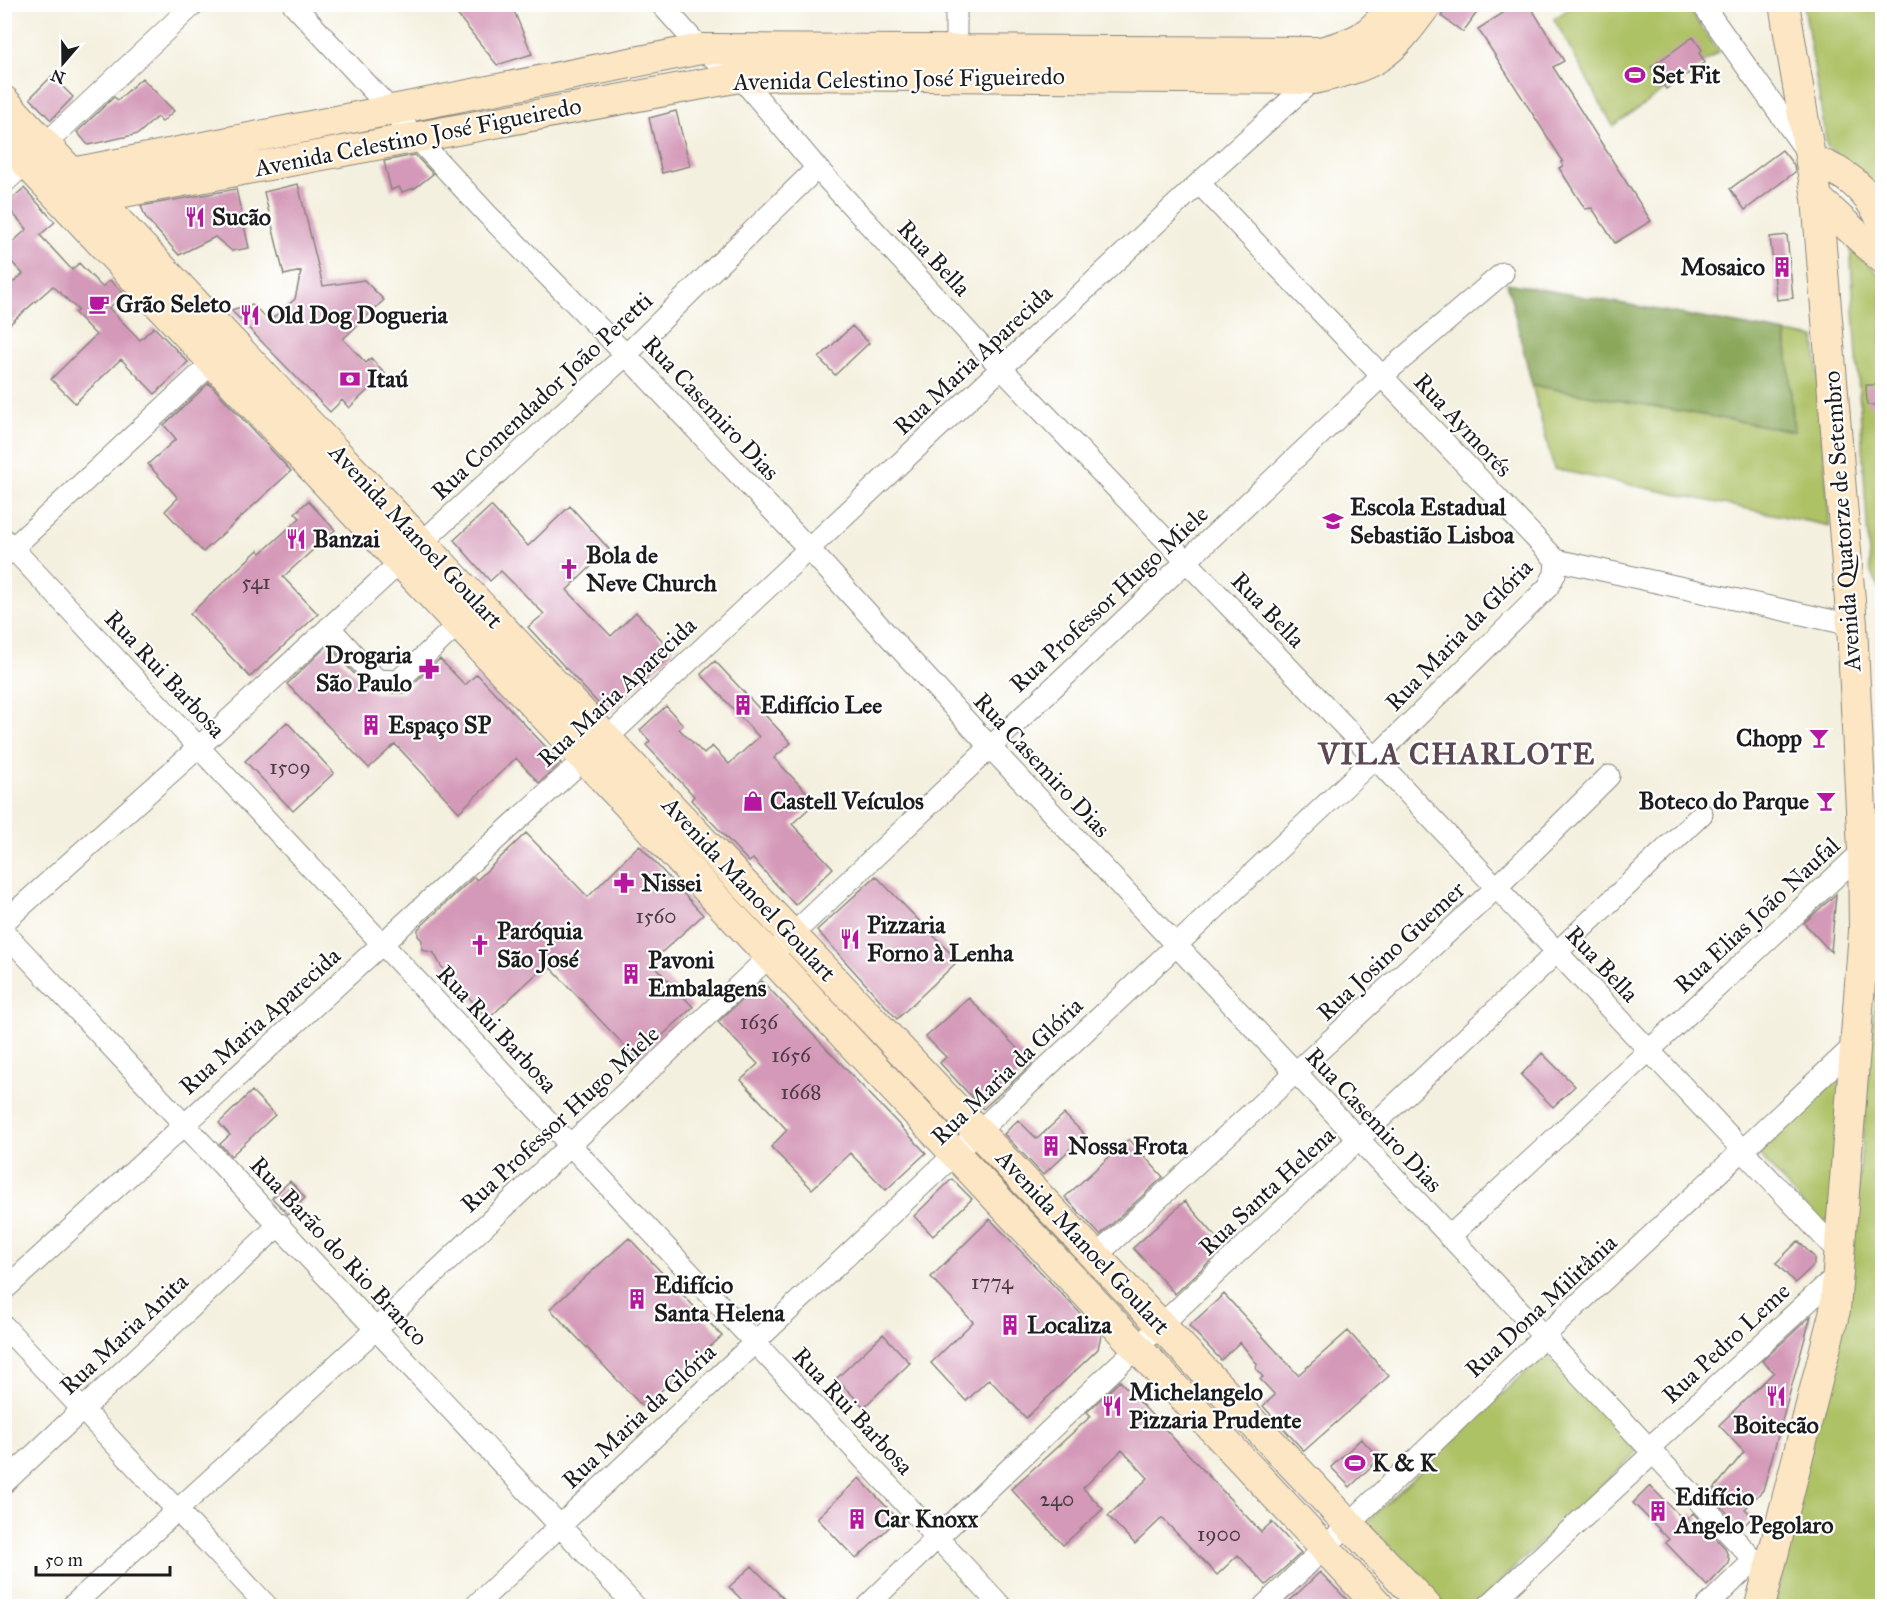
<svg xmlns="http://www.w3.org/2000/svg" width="1887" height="1611" font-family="'IM FELL Great Primer',serif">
  <rect width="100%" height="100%" fill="#fff"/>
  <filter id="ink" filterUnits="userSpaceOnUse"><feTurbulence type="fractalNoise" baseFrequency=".0167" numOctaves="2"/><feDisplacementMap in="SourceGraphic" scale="12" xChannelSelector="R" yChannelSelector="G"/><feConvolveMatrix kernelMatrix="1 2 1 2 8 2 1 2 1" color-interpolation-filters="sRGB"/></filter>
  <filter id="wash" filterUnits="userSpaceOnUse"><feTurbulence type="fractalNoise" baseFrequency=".008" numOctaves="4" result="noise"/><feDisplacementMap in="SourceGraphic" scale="24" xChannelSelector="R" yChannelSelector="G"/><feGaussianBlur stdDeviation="1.35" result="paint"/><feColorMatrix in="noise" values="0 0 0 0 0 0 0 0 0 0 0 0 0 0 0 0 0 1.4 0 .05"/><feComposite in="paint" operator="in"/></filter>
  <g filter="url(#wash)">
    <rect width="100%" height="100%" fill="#f4f0df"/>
    <path fill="#adc165" stroke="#646e40" stroke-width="1.5" d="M 1574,5 L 1686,5 L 1719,52 L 1613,126 L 1554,19 Z
      M 1804,5 L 1882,5 L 1882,202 L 1876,190 L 1827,146 Z
      M 1850,243 L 1882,278 L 1882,592 L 1871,573 L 1869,556 Z
      M 1786,333 L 1815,338 L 1830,526 L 1554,469 L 1532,385 L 1794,431 Z
      M 1882,921 L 1882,1606 L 1774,1606 L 1852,1254 Z
      M 1842,1074 L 1831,1214 L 1827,1221 L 1819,1223 L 1758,1153 Z
      M 1545,1353 L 1638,1451 L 1474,1606 L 1446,1606 L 1366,1523 Z"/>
    <path fill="#8aa75a" stroke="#53623b" stroke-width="1.5" d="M 1507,283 L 1786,333 L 1794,431 L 1532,385 Z"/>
    <g id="blocks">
      <path fill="#d499b8" d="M 449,4 L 511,4 L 532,54 L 497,65 Z
        M 1450,4 L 1483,4 L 1463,32 L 1441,16 Z
        M 1517,4 L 1529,4 L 1564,61 L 1553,67 L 1651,221 L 1615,243 L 1592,208 L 1585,209 L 1559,168 L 1563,166 L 1561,162 L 1563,161 L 1478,29 Z
        M 1693,37 L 1702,50 L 1699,53 L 1705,62 L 1666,89 L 1651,67 Z
        M 52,76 L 73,97 L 51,120 L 30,98 Z
        M 142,78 L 174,111 L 162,122 L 157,117 L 138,134 L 88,145 L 77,132 L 114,97 L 118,100 Z
        M 676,111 L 690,166 L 662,173 L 649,118 Z
        M 1782,150 L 1794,165 L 1795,172 L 1745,210 L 1730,189 Z
        M 415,155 L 433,174 L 415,188 L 402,192 L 399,187 L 391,190 L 384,161 Z
        M 298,184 L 323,286 L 364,280 L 384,300 L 343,339 L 366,363 L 371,358 L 385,374 L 349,408 L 342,400 L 330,412 L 231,310 L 252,304 L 269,321 L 295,299 L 301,271 L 284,275 L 264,192 Z
        M 24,188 L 55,222 L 40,235 L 72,270 L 79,263 L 102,287 L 110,280 L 124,294 L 109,308 L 140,340 L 154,327 L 188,362 L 155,394 L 121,359 L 75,403 L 51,379 L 96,335 L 75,313 L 78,310 L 53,286 L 4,329 L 4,290 L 23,274 L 4,254 L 4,250 L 27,229 L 5,205 Z
        M 236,189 L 249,248 L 232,251 L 215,237 L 179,255 L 146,218 L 141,206 Z
        M 1787,235 L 1793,298 L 1777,300 L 1770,237 Z
        M 852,326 L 869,343 L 835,375 L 819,358 Z
        M 209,383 L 291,471 L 203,552 L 165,511 L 178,498 L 148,464 L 176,439 L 164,425 Z
        M 1866,385 L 1882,385 L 1882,405 L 1867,405 Z
        M 308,501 L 335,530 L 283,577 L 318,614 L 250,677 L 190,614 L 258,550 L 261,553 L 300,518 L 295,513 Z
        M 491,506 L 528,546 L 570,506 L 609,549 L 567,590 L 611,636 L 636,612 L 673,652 L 608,714 L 528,627 L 544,614 L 501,571 L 490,581 L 454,540 Z
        M 328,645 L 368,689 L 376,693 L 403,693 L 440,659 L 465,685 L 477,674 L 561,763 L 539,783 L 516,758 L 459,812 L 395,744 L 369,768 L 287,684 Z
        M 715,661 L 791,743 L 774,758 L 816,802 L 792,824 L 833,868 L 795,905 L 753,859 L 749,862 L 691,800 L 694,796 L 646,745 L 650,741 L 640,730 L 666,706 L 683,725 L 679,729 L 704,754 L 712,746 L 729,764 L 759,737 L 701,674 Z
        M 287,722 L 334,773 L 293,811 L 245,761 Z
        M 526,833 L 588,897 L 639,845 L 703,915 L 651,962 L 693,1007 L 637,1059 L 547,964 L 488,1019 L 441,966 L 434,953 L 422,950 L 422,940 L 418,936 L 418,929 L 474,877 L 477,880 Z
        M 876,876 L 958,961 L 897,1019 L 817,930 Z
        M 1836,894 L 1831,952 L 1804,923 Z
        M 762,981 L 926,1153 L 886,1190 L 850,1153 L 812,1189 L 771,1147 L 787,1130 L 741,1080 L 758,1064 L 718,1022 Z
        M 969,998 L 1032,1064 L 983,1109 L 940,1063 L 946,1057 L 926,1037 Z
        M 1542,1053 L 1575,1086 L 1553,1107 L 1521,1075 Z
        M 252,1091 L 275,1115 L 231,1156 L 220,1144 L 230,1135 L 219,1123 Z
        M 1064,1114 L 1085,1135 L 1043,1175 L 1004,1134 L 1018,1120 L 1037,1139 Z
        M 1129,1139 L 1163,1177 L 1100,1235 L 1065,1197 Z
        M 952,1179 L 972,1199 L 933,1236 L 914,1216 Z
        M 290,1181 L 305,1198 L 288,1214 L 272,1198 Z
        M 1185,1201 L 1225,1247 L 1175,1294 L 1133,1248 Z
        M 990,1219 L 1101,1335 L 1098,1349 L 1026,1418 L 989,1379 L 966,1401 L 931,1363 L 973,1322 L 931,1277 Z
        M 629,1238 L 722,1336 L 643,1407 L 550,1309 Z
        M 1798,1241 L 1814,1257 L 1814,1265 L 1795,1283 L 1776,1263 Z
        M 1224,1294 L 1298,1375 L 1348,1331 L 1389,1376 L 1304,1451 L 1263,1406 L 1275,1395 L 1260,1379 L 1263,1377 L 1256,1369 L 1257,1364 L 1240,1342 L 1221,1360 L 1189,1326 Z
        M 1811,1316 L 1763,1490 L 1745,1509 L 1753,1517 L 1741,1528 L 1710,1494 L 1744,1452 L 1719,1425 L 1774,1372 L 1762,1361 Z
        M 883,1334 L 910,1363 L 864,1407 L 836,1379 Z
        M 1120,1381 L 1261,1532 L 1272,1522 L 1301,1553 L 1266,1585 L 1238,1555 L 1217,1575 L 1162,1518 L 1135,1544 L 1108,1516 L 1148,1478 L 1122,1450 L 1083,1488 L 1103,1509 L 1063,1545 L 1011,1489 L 1091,1416 L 1087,1412 Z
        M 1361,1439 L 1380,1458 L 1350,1487 L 1331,1467 Z
        M 859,1478 L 898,1519 L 856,1559 L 817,1518 Z
        M 1650,1486 L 1685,1521 L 1693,1513 L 1725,1548 L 1729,1559 L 1727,1565 L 1707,1586 L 1666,1543 L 1669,1539 L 1633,1503 Z
        M 752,1566 L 791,1606 L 748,1606 L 729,1587 Z
        M 1320,1572 L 1353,1606 L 1284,1606 L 1298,1593 Z"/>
    </g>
  </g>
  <g filter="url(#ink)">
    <use href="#blocks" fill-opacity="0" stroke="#88867e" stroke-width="1.5"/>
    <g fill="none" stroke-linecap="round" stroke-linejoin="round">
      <g stroke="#88867e" stroke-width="23">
        <path id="street" d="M 293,4 L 487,214 L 626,355 L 809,549 L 990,747 L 1754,1560
          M 661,4 L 701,49 L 740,77 L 817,168 L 1002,369 L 1375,758 L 1839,1253
          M 1702,4 L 1807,152
          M 956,64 L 956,4
          M 4,183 L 194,4
          M 1199,183 L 1556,560 L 1852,625
          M 4,539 L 1001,1606
          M 4,556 L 214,361
          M 329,627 L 377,680 L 398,681 L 457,625
          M 4,922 L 199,747 L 626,355 L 817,168
          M 4,932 L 635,1606
          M 1449,1237 L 1863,851
          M 1096,1256 L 1496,888 L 1609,776
          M 4,1290 L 607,738 L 1199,183 L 1314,79
          M 4,1326 L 267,1606
          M 1649,1448 L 1837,1275
          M 4,1483 L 280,1224
          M 72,1606 L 376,1329 L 1382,376 L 1503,273
          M 475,1606 L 1375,758 L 1548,587 L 1555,574 L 1556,560
          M 867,1606 C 1142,1338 1425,1080 1702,814
          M 1264,1606 L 1543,1337 L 1855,1045
          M 1488,1606 L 1653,1453
          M 1707,1606 L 1754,1560"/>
      </g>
      <g stroke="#88867e" stroke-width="32">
        <path id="secondary" d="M 4,101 L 1426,1606
          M 4,139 L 1379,1606
          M 1812,160 C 1847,173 1865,187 1882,220
          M 56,169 L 72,173 L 701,49 L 1320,52 C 1357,43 1372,36 1393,4
          M 1817,198 L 1882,258
          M 81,200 L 740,77 L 781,75 L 1314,79 C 1378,64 1388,58 1427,4
          M 1760,1606 L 1835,1310 L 1864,931 L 1863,851 L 1852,625 L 1817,198 L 1784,4"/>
      </g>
      <use href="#street" stroke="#fff" stroke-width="21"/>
      <use href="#secondary" stroke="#fce6c4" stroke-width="30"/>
    </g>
  </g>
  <defs>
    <g id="stadium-bare" transform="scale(1.62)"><path d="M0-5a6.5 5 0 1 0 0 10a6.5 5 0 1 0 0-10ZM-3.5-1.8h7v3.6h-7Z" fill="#b5179e" stroke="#fff" stroke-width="2.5" paint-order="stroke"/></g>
    <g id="restaurant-bare" transform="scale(1.62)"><path d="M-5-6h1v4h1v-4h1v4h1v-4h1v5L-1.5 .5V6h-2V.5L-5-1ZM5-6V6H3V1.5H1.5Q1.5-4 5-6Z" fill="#b5179e" stroke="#fff" stroke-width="2.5" paint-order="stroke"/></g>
    <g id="building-bare" transform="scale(1.62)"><path d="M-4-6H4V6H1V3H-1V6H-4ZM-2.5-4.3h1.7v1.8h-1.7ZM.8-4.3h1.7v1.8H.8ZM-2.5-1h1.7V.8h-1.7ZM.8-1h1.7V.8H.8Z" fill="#b5179e" stroke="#fff" stroke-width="2.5" paint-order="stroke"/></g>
    <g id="cafe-bare" transform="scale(1.62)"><path d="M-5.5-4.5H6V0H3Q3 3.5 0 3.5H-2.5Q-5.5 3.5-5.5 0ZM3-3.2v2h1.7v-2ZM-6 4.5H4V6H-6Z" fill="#b5179e" stroke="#fff" stroke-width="2.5" paint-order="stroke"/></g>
    <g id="bank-bare" transform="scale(1.62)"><path d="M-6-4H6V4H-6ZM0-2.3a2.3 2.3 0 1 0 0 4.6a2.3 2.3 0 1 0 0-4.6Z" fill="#b5179e" stroke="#fff" stroke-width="2.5" paint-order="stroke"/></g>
    <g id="school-bare" transform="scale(1.62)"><path d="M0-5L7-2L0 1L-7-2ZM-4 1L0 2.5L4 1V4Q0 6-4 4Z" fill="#b5179e" stroke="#fff" stroke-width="2.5" paint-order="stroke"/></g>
    <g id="church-bare" transform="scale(1.62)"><path d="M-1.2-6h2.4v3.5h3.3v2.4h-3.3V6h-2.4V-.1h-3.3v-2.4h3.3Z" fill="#b5179e" stroke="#fff" stroke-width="2.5" paint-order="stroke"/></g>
    <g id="pharmacy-bare" transform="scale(1.62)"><path d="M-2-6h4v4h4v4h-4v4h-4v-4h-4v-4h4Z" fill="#b5179e" stroke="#fff" stroke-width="2.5" paint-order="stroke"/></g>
    <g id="bar-bare" transform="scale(1.62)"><path d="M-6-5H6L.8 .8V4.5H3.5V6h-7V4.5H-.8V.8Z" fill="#b5179e" stroke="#fff" stroke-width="2.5" paint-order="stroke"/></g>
    <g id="shop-bare" transform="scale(1.62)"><path d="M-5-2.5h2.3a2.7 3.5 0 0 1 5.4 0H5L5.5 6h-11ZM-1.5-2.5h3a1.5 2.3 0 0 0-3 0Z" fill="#b5179e" stroke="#fff" stroke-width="2.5" paint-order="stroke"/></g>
  </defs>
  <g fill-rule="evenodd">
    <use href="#stadium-bare" x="1635" y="75"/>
    <use href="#restaurant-bare" x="195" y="217"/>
    <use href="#building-bare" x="1782" y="267"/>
    <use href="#cafe-bare" x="99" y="304"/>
    <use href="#restaurant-bare" x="250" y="315"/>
    <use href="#bank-bare" x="350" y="379"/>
    <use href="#school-bare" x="1333" y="521"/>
    <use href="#restaurant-bare" x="296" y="539"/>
    <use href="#church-bare" x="569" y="569"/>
    <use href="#pharmacy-bare" x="429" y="669"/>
    <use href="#building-bare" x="743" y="705"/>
    <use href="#building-bare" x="371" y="725"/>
    <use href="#bar-bare" x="1819" y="738"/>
    <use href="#shop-bare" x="753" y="801"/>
    <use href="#bar-bare" x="1826" y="801"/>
    <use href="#pharmacy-bare" x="624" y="883"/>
    <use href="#restaurant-bare" x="850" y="939"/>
    <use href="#church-bare" x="480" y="945"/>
    <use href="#building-bare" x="631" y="974"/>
    <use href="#building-bare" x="1051" y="1146"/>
    <use href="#building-bare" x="637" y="1299"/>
    <use href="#building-bare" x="1010" y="1325"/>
    <use href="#restaurant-bare" x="1776" y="1396"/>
    <use href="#restaurant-bare" x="1112" y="1406"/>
    <use href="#stadium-bare" x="1355" y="1463"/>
    <use href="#building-bare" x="1658" y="1511"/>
    <use href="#building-bare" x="857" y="1519"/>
  </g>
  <g text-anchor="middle" stroke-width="4.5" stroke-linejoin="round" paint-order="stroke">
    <g font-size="21" fill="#4a3b43">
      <text x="256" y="589">541</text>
      <text x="290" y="774">1509</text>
      <text x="656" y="923">1560</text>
      <text x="759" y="1029">1636</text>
      <text x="791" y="1062">1656</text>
      <text x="801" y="1099">1668</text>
      <text x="992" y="1289">1774</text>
      <text x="1057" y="1506">240</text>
      <text x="1219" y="1541">1900</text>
    </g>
    <g font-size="24" font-weight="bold" fill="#1c1c1c" stroke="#fff" text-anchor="start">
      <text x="1652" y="83">Set Fit</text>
      <text x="212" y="225">Sucão</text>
      <text x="1765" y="275" text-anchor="end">Mosaico</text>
      <text x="116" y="312">Grão Seleto</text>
      <text x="267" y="323">Old Dog Dogueria</text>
      <text x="367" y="387">Itaú</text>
      <text x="1350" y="515">Escola Estadual<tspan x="1350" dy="28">Sebastião Lisboa</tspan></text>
      <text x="313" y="547">Banzai</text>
      <text x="586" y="563">Bola de<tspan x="586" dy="28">Neve Church</tspan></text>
      <text x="412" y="663" text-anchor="end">Drogaria<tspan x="412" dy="28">São Paulo</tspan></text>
      <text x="760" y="713">Edifício Lee</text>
      <text x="388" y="733">Espaço SP</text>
      <text x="1802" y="746" text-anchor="end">Chopp</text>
      <text x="770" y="809">Castell Veículos</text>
      <text x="1809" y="809" text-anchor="end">Boteco do Parque</text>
      <text x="641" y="891">Nissei</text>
      <text x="867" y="933">Pizzaria<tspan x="867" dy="28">Forno à Lenha</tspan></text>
      <text x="497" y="939">Paróquia<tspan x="497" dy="28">São José</tspan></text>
      <text x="648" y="968">Pavoni<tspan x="648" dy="28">Embalagens</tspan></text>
      <text x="1068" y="1154">Nossa Frota</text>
      <text x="654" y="1293">Edifício<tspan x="654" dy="28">Santa Helena</tspan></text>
      <text x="1027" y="1333">Localiza</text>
      <text x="1129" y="1400">Michelangelo<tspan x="1129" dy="28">Pizzaria Prudente</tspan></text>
      <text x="1776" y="1433" text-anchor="middle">Boitecão</text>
      <text x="1372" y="1471">K &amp; K</text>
      <text x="1675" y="1505">Edifício<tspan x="1675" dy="28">Angelo Pegolaro</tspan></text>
      <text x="874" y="1527">Car Knoxx</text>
    </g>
    <g font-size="24" fill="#1c1c1c" stroke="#fff">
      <text transform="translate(899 79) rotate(-1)" y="8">Avenida Celestino José Figueiredo</text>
      <text transform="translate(418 137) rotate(-11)" y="8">Avenida Celestino José Figueiredo</text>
      <text transform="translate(934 258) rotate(47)" y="8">Rua Bella</text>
      <text transform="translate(973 360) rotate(-43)" y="8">Rua Maria Aparecida</text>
      <text transform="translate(542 396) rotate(-43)" y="8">Rua Comendador João Peretti</text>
      <text transform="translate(711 408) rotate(47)" y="8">Rua Casemiro Dias</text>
      <text transform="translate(1463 425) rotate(47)" y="8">Rua Aymorés</text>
      <text transform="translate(1842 521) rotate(-94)" y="8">Avenida Quatorze de Setembro</text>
      <text transform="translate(416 536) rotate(47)" y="8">Avenida Manoel Goulart</text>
      <text transform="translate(1109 599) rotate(-43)" y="8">Rua Professor Hugo Miele</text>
      <text transform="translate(1268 610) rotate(46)" y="8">Rua Bella</text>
      <text transform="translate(1459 635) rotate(-46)" y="8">Rua Maria da Glória</text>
      <text transform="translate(165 674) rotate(47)" y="8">Rua Rui Barbosa</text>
      <text transform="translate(617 692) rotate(-43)" y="8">Rua Maria Aparecida</text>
      <text transform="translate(1042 765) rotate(47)" y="8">Rua Casemiro Dias</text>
      <text transform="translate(749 889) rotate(47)" y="8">Avenida Manoel Goulart</text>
      <text transform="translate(1757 915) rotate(-43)" y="8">Rua Elias João Naufal</text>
      <text transform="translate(1391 951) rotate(-43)" y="8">Rua Josino Guemer</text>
      <text transform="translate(1602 964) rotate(47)" y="8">Rua Bella</text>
      <text transform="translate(260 1021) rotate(-42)" y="8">Rua Maria Aparecida</text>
      <text transform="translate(497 1029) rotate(47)" y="8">Rua Rui Barbosa</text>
      <text transform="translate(1007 1071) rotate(-44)" y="8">Rua Maria da Glória</text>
      <text transform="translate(560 1119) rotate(-43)" y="8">Rua Professor Hugo Miele</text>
      <text transform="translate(1374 1120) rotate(47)" y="8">Rua Casemiro Dias</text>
      <text transform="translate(1267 1191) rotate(-43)" y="8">Rua Santa Helena</text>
      <text transform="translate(1083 1242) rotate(47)" y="8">Avenida Manoel Goulart</text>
      <text transform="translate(339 1251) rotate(47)" y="8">Rua Barão do Rio Branco</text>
      <text transform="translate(1541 1306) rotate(-43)" y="8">Rua Dona Militânia</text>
      <text transform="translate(124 1334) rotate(-43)" y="8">Rua Maria Anita</text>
      <text transform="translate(1726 1343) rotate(-43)" y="8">Rua Pedro Leme</text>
      <text transform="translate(853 1411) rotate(47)" y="8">Rua Rui Barbosa</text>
      <text transform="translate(639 1416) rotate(-43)" y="8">Rua Maria da Glória</text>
    </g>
    <g font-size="30" font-weight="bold" letter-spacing="1.5" fill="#5c4853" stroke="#fff">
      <text x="1457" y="764">VILA CHARLOTE</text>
    </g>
  </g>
  <rect width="1887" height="1611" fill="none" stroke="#fff" stroke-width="24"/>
  <g transform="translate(63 63) rotate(200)" stroke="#ffffff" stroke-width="4.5" paint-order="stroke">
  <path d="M0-4.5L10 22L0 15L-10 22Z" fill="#1c1c1c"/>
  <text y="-9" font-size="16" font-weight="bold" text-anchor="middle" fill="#1c1c1c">N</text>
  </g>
  <path d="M36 1566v9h134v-9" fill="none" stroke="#1c1c1c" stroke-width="3"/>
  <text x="45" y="1566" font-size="18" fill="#1c1c1c" stroke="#ffffff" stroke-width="4.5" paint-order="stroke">50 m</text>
</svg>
